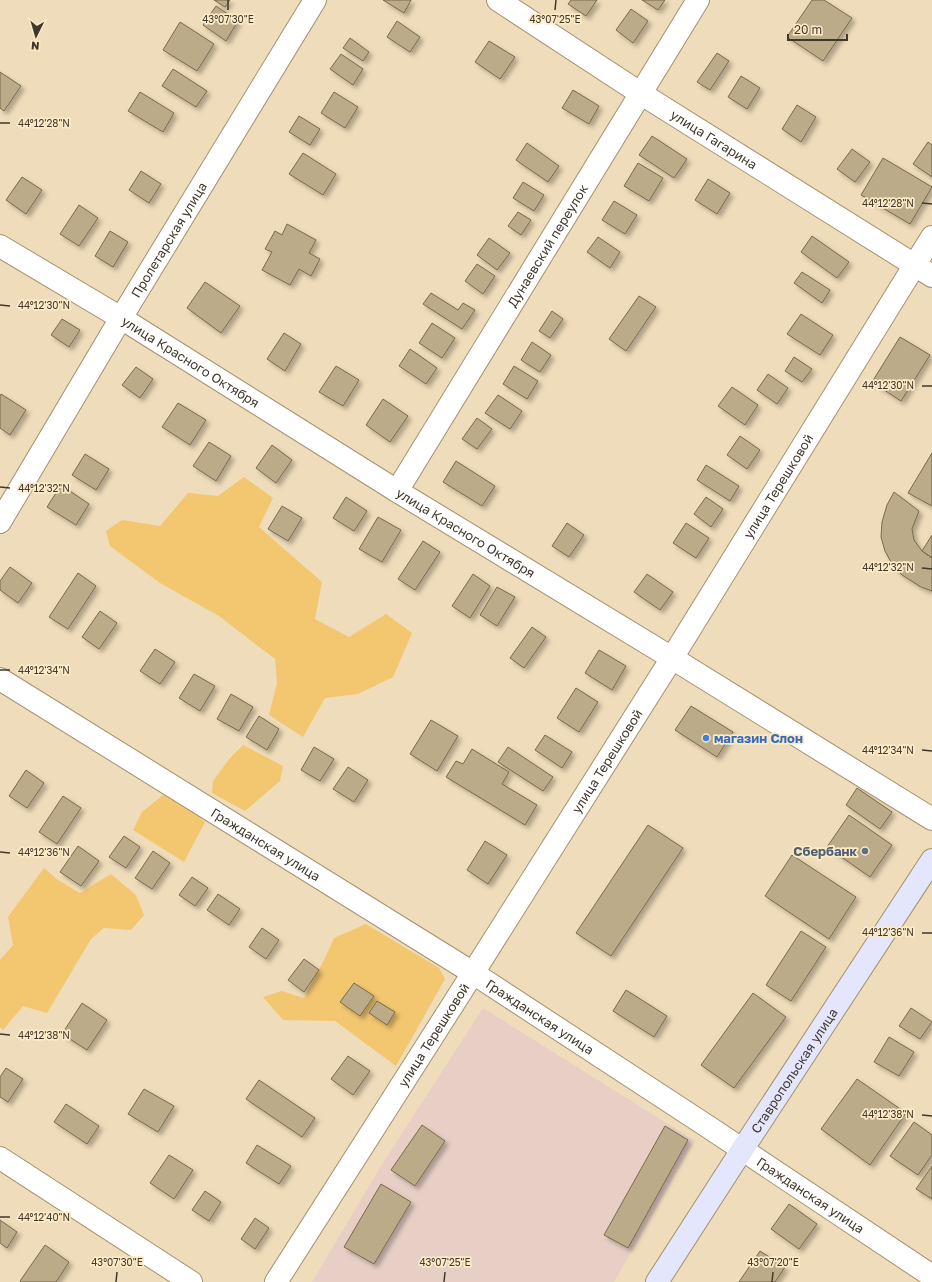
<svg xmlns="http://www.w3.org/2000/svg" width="932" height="1282" font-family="'Golos Text',sans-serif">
  <defs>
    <filter id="shadow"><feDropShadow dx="3.5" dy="3.5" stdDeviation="2" flood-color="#0004"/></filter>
  </defs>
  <rect width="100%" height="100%" fill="#efdcba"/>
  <path fill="#e7cfc6" d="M 483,1008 L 695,1141 L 614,1282 L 312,1282 L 381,1166 Z"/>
  <path fill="#f3c770" d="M 244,477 L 273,498 L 259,527 L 322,582 L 315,619 L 349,637 L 386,614 L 412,633 L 393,677 L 358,694 L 325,698 L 303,737 L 269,715 L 277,683 L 275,659 L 219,616 L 160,583 L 110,546 L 106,531 L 122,520 L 160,526 L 188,493 L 218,496 Z
    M 243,745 L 283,766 L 280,781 L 245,811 L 212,793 L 213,781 L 230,758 Z
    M 163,795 L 183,802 L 205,822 L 184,862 L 133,830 L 142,812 Z
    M 44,868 L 58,880 L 80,893 L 111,874 L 136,895 L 144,915 L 131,930 L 104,928 L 91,939 L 47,1013 L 23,1006 L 3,1030 L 0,1027 L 0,960 L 13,945 L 8,917 Z
    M 366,924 L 439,968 L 445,979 L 396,1066 L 335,1021 L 283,1020 L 263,997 L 282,991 L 304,998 L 326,956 L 334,938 Z"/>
  <path fill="#bcab89" stroke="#7a694a" filter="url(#shadow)" d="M 214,0 L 230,0 L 225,7 Z
    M 383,0 L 411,0 L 404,13 Z
    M 571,0 L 597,0 L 586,16 L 568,4 Z
    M 642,0 L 665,0 L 658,10 Z
    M 812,0 L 824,0 L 852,18 L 823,61 L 787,37 Z
    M 216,6 L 238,21 L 226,41 L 203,25 Z
    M 631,9 L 648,21 L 633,43 L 616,30 Z
    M 397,21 L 420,37 L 410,52 L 387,37 Z
    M 180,22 L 214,44 L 197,71 L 163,50 Z
    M 350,38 L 369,52 L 363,61 L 343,48 Z
    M 489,41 L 515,57 L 500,79 L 475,62 Z
    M 717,53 L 729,61 L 710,90 L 697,82 Z
    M 341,54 L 363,69 L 353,85 L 330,69 Z
    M 173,69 L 207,91 L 196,107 L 162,86 Z
    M 0,72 L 21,86 L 4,111 L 0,108 Z
    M 741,76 L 760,88 L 747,109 L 728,97 Z
    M 573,90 L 599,106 L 589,124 L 562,108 Z
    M 140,92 L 174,113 L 163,132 L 128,111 Z
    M 334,92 L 358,107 L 345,128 L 321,113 Z
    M 797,105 L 816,117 L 801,142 L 782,129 Z
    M 299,116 L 320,129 L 310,145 L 289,132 Z
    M 652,136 L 687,159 L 674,178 L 639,155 Z
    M 928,142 L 932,145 L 932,177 L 913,164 Z
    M 527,143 L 559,166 L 548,182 L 516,160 Z
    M 852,149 L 870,162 L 855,182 L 837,169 Z
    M 303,153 L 336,174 L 323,195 L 289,174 Z
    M 883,158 L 932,187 L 910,224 L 861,195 Z
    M 638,163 L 663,178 L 649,201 L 624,186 Z
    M 141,171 L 161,184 L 149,203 L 129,190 Z
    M 22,177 L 42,190 L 26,214 L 6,200 Z
    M 708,179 L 730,193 L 717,214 L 695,200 Z
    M 523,182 L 544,195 L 534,211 L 513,198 Z
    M 614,201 L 637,215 L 625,234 L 602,220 Z
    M 79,205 L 98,218 L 79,246 L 60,234 Z
    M 518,212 L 531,220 L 521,235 L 508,226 Z
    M 287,224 L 316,240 L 309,253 L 320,259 L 311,276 L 299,269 L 290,285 L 262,270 L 272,252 L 265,249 L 275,231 L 282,235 Z
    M 110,231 L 128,242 L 113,267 L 95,256 Z
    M 812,236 L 849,262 L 837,278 L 801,252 Z
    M 598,237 L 620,252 L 610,268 L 587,252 Z
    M 489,238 L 510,253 L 497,270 L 477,255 Z
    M 477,264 L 495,276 L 483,294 L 465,281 Z
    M 802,272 L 830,290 L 822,303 L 794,283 Z
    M 205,282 L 240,306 L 221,333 L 187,308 Z
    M 431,293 L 458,310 L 463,303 L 475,310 L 462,329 L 423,304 Z
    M 639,296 L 656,307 L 626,351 L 609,339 Z
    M 552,311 L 563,319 L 550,338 L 539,331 Z
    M 801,314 L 833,335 L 820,355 L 787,334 Z
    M 62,319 L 80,330 L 69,347 L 51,335 Z
    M 432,323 L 455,338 L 442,358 L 419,343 Z
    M 284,333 L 301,344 L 285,371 L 267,359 Z
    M 900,337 L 930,355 L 901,401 L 872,382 Z
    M 532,342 L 551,355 L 540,372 L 521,360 Z
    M 410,349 L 437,368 L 426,384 L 399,366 Z
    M 794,357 L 812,369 L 802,382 L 785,371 Z
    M 336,366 L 359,380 L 343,406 L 319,392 Z
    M 514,366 L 538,381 L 527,399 L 503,384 Z
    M 136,367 L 153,379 L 140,398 L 122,385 Z
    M 768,374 L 788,388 L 777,404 L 757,390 Z
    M 732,387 L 758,405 L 745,425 L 718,406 Z
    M 1,394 L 26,410 L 10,435 L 0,428 L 0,396 Z
    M 498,395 L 522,411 L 510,429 L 485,413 Z
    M 383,399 L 408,416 L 390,442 L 366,425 Z
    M 178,403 L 206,420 L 190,445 L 162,427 Z
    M 477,418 L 492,429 L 477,449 L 462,439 Z
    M 740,436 L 760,450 L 747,469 L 727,455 Z
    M 209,442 L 231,456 L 216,481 L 193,466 Z
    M 272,445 L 292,460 L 276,483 L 256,468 Z
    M 932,453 L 932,506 L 908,493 Z
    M 85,454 L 109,469 L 96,490 L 72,475 Z
    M 456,461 L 495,486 L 482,506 L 443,482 Z
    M 706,465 L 739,486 L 730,501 L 697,480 Z
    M 61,485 L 89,504 L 76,525 L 47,507 Z
    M 894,492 L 919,511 L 912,529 L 914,540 L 922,551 L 932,558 L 932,591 L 921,587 L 902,575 L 893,566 L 885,551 L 881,537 L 882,522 L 887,505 Z
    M 346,497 L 367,511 L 354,531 L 333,518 Z
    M 706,497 L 723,509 L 711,527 L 694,514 Z
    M 282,506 L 302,518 L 288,541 L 268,529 Z
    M 378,517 L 401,530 L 382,562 L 359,549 Z
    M 567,523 L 584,535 L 569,557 L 552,546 Z
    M 686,523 L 709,538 L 696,558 L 673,543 Z
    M 932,535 L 932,558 L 922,551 Z
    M 423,541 L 440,552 L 415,590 L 398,579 Z
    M 10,567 L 32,583 L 18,603 L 0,590 L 0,581 Z
    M 78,573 L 96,586 L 68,629 L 49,617 Z
    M 473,574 L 490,586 L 470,618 L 452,606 Z
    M 647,574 L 673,592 L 660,610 L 634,592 Z
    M 497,587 L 515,597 L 497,626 L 480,615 Z
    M 100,611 L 117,623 L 99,649 L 82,637 Z
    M 532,627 L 546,637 L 524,668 L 510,658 Z
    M 155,649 L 175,662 L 160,684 L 140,671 Z
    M 599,650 L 626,666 L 612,690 L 585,673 Z
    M 194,674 L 215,686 L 200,711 L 179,698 Z
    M 576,688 L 598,702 L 579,732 L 557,718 Z
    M 231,694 L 253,707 L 239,731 L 217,719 Z
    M 691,706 L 733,732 L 717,757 L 675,730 Z
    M 259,716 L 279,729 L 267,750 L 246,737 Z
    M 431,720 L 458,736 L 437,771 L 410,754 Z
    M 545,735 L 572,752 L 562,768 L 535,750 Z
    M 314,747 L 334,759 L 320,781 L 301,770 Z
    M 508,747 L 553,777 L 543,791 L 498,762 Z
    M 472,749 L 509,772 L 502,784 L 537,805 L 525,825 L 446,777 L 456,761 L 463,764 Z
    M 348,767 L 368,780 L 354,802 L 333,789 Z
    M 26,770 L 44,783 L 27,808 L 9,796 Z
    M 857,788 L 892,812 L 880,829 L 846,805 Z
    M 63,796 L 81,808 L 57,844 L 39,832 Z
    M 849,815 L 892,845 L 870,877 L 827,847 Z
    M 648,825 L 683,848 L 611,956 L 576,933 Z
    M 124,836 L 140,847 L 126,868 L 109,857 Z
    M 485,841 L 507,855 L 488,884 L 467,870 Z
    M 78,846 L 99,861 L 81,886 L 60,872 Z
    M 153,851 L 170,863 L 152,889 L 135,878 Z
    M 792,855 L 856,897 L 829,939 L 765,896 Z
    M 192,877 L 208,888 L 195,906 L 179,895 Z
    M 218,894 L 240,909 L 229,925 L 207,910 Z
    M 262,928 L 279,940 L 266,959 L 249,947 Z
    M 801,931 L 826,947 L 791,1001 L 766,985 Z
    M 304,959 L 319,970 L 304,992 L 288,980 Z
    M 354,983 L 374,996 L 360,1016 L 340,1002 Z
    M 626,990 L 667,1016 L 654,1037 L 613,1011 Z
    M 753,993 L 786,1017 L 734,1088 L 701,1065 Z
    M 377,1001 L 395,1012 L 387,1025 L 369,1013 Z
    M 82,1003 L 107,1020 L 87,1050 L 62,1034 Z
    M 911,1008 L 932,1022 L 920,1039 L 899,1026 Z
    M 889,1037 L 914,1052 L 899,1076 L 874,1062 Z
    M 348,1056 L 370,1071 L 353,1095 L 331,1079 Z
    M 6,1068 L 23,1079 L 8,1102 L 0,1097 L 0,1077 Z
    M 857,1079 L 906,1113 L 870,1165 L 821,1129 Z
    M 259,1080 L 315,1118 L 302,1137 L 246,1099 Z
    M 144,1089 L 174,1106 L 158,1132 L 128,1114 Z
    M 66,1104 L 99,1126 L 87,1144 L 54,1122 Z
    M 914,1122 L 932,1135 L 932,1155 L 918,1175 L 890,1156 Z
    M 422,1125 L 445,1141 L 415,1186 L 391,1170 Z
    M 665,1126 L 688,1140 L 628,1248 L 604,1235 Z
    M 257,1145 L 291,1166 L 279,1184 L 246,1163 Z
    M 169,1155 L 193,1170 L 174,1199 L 150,1183 Z
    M 932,1166 L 932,1199 L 916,1189 Z
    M 381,1184 L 411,1202 L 374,1264 L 344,1247 Z
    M 205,1191 L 221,1202 L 209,1221 L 192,1210 Z
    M 789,1204 L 817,1224 L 799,1249 L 771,1229 Z
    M 255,1218 L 269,1228 L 255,1249 L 241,1239 Z
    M 0,1220 L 17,1232 L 7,1248 L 0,1243 Z
    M 45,1245 L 69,1262 L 56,1282 L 21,1282 L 20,1281 Z
    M 760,1251 L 785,1267 L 775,1282 L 739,1282 Z"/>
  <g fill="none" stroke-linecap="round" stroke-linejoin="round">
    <g stroke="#a29170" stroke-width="24">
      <g id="street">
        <path id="s1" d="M 498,0 L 640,93 L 932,276"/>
        <path id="s2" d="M 0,246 L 121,318 L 397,491 L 672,658 L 932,819"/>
        <path id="s3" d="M 397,491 L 698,0"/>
        <path id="s4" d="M 0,522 L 121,318 L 315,0"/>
        <path id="s5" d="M 0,679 L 473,973 L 710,1128 L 932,1276"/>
        <path d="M 0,1158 L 191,1282"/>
        <path id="s6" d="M 276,1282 L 473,973 L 672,658 L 932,237"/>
      </g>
    </g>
    <g stroke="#a29170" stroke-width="24">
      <g id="secondary">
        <path id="s7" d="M 657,1282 L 742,1150 L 932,860"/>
      </g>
    </g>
    <use href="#street" stroke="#fff" stroke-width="22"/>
    <use href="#secondary" stroke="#e3e6fd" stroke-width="22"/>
  </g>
  <path fill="none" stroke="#40382b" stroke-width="1.5" d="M 228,10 L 228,0M 555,10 L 556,0M 0,123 L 10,123M 922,203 L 932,204M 0,305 L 10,306M 922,386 L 932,386M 0,487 L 10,488M 922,568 L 932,569M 0,670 L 10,670M 922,750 L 932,751M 0,852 L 10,853M 922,933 L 932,933M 0,1034 L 10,1035M 922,1115 L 932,1116M 0,1217 L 10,1217M 116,1282 L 117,1272M 444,1282 L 445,1272M 772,1282 L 773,1272"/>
  <circle fill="#3f7fe0" stroke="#fceac7" stroke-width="1.5" cx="706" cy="738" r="4"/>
  <circle fill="#5c6f8a" stroke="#fceac7" stroke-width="1.5" cx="865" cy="851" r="4"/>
  <g text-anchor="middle" stroke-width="3.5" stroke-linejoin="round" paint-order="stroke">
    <g font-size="13" fill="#40382b" stroke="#fceac7">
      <text dy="5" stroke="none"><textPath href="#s1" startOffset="257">улица Гагарина</textPath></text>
      <text dy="5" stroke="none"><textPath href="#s4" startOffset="329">Пролетарская улица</textPath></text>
      <text dy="5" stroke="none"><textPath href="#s3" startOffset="288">Дунаевский переулок</textPath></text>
      <text dy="5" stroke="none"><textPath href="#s2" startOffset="223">улица Красного Октября</textPath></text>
      <text dy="5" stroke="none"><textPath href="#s6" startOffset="941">улица Терешковой</textPath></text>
      <text dy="5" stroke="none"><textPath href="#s2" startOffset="547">улица Красного Октября</textPath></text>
      <text dy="5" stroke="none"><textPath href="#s6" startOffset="617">улица Терешковой</textPath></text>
      <text dy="5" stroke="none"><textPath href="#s5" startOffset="313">Гражданская улица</textPath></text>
      <text dy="5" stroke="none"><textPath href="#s5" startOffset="637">Гражданская улица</textPath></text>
      <text dy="5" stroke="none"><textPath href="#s6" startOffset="293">улица Терешковой</textPath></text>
      <text dy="5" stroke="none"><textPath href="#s7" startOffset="252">Ставропольская улица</textPath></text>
      <text dy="5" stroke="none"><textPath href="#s5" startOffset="961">Гражданская улица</textPath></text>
    </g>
    <g font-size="13" font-weight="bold" fill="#366cbe" stroke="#fceac7" text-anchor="start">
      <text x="714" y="743">магазин Слон</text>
    </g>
    <g font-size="13" font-weight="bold" fill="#4e5e75" stroke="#fceac7" text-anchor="end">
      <text x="857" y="856">Сбербанк</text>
    </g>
  </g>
  <g font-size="10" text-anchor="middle" fill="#40382b" stroke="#fceac7" stroke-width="3.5" stroke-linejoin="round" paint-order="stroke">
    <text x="228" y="23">43°07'30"E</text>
    <text x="555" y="23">43°07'25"E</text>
    <text x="44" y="127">44°12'28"N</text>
    <text x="888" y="207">44°12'28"N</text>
    <text x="44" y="309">44°12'30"N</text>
    <text x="888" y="389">44°12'30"N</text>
    <text x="44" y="492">44°12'32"N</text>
    <text x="888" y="571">44°12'32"N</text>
    <text x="44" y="674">44°12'34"N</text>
    <text x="888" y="754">44°12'34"N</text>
    <text x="44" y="856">44°12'36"N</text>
    <text x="888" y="936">44°12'36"N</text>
    <text x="44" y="1039">44°12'38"N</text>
    <text x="888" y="1118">44°12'38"N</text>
    <text x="44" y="1221">44°12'40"N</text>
    <text x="117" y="1266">43°07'30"E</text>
    <text x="445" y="1266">43°07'25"E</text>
    <text x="773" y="1266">43°07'20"E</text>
  </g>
  <g transform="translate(36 36) rotate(185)" stroke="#fceac7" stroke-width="3" paint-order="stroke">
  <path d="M0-3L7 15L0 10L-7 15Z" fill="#40382b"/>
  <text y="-6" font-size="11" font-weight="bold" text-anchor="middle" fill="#40382b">N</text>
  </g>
  <path d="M788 34v6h59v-6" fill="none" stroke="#40382b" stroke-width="2"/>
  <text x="794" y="34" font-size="12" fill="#40382b" stroke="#fceac7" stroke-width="3" paint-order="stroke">20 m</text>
</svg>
